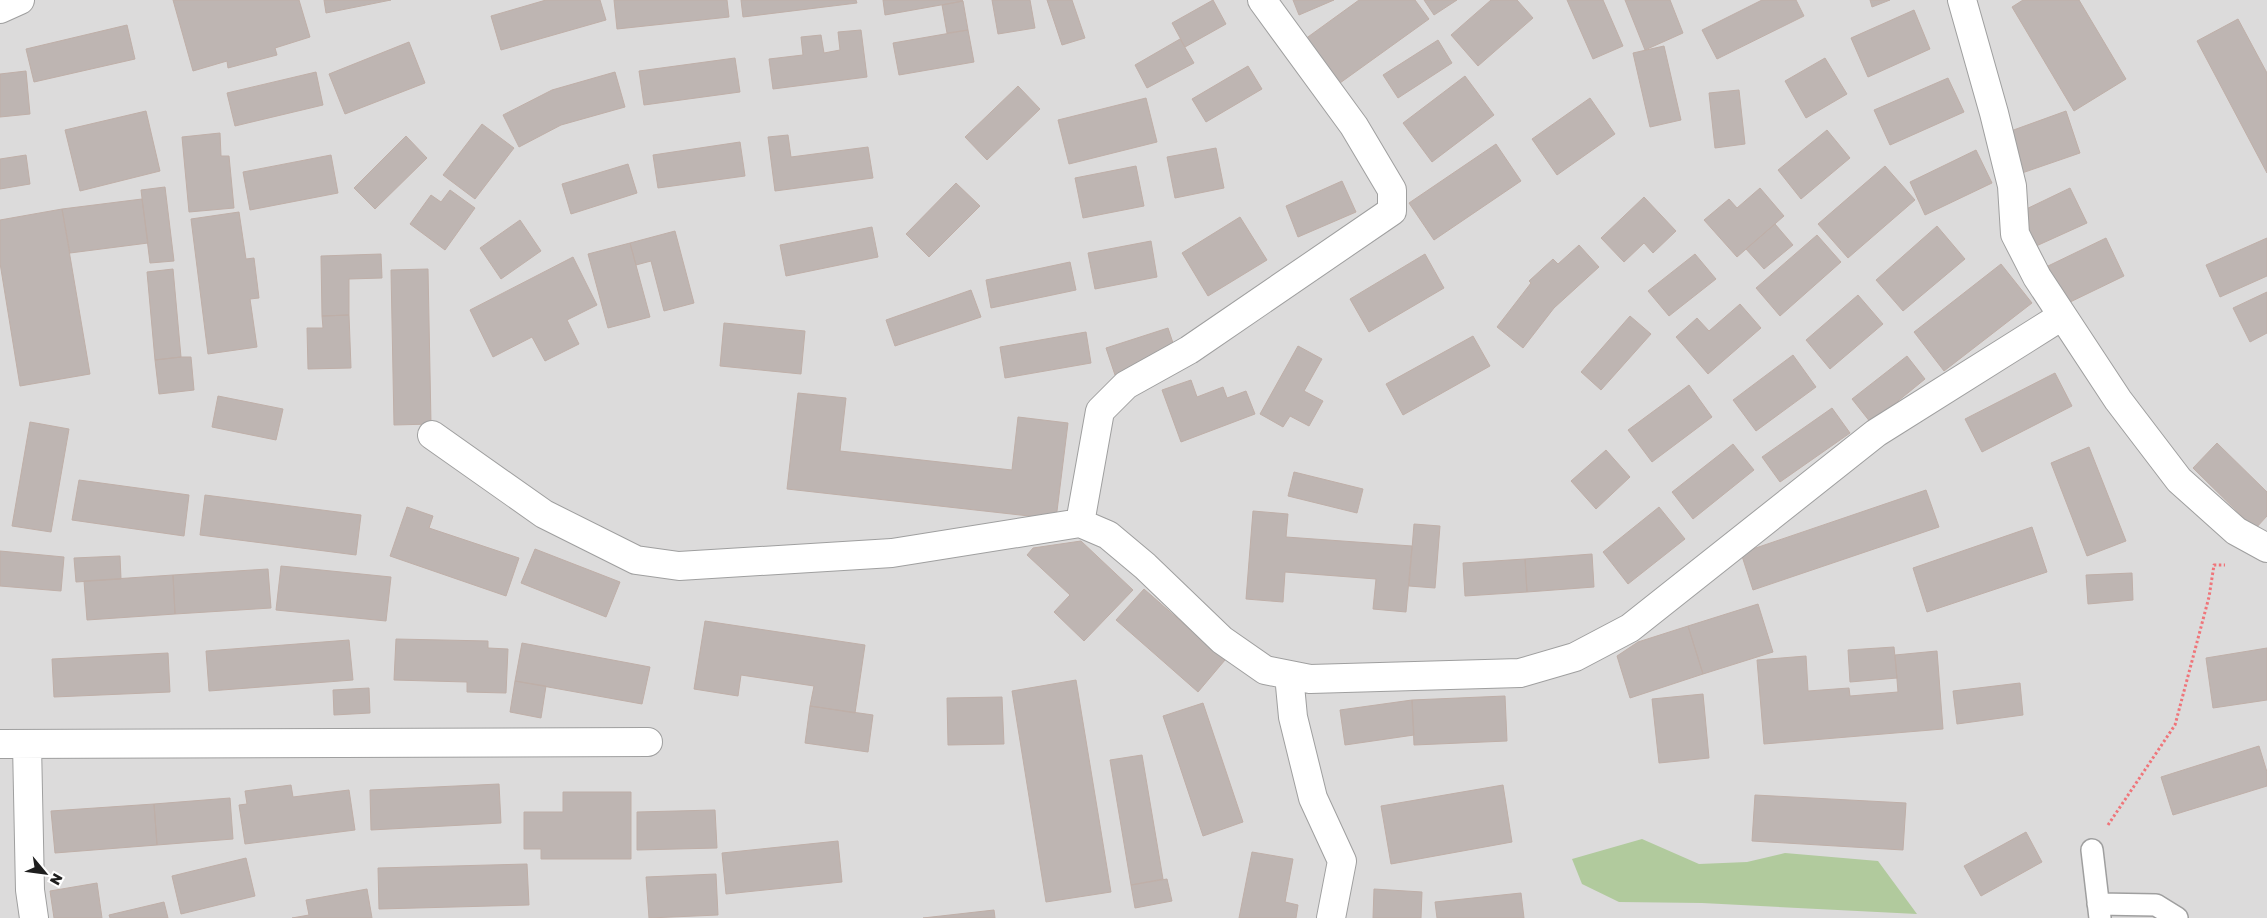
<svg xmlns="http://www.w3.org/2000/svg" width="2267" height="918" font-family="'Golos Text',sans-serif">
  <rect width="100%" height="100%" fill="#eeeae5"/>
  <path fill="#dcdbdb" d="M 0,0 L 2267,0 L 2267,918 L 0,918 Z"/>
  <path fill="#b1ca9d" d="M 1642,839 L 1699,864 L 1747,862 L 1785,853 L 1878,861 L 1917,914 L 1702,903 L 1619,902 L 1582,884 L 1572,859 Z"/>
  <path fill="#beb5b2" stroke="#bfafa8" d="M 173,0 L 299,0 L 310,37 L 275,48 L 277,55 L 228,68 L 227,61 L 193,71 Z
    M 324,0 L 391,0 L 326,13 Z
    M 546,0 L 600,0 L 606,20 L 501,50 L 491,16 Z
    M 614,0 L 727,0 L 729,17 L 617,29 Z
    M 741,0 L 856,0 L 857,3 L 743,17 Z
    M 883,0 L 962,0 L 963,1 L 885,15 Z
    M 992,0 L 1030,0 L 1035,28 L 998,34 Z
    M 1047,0 L 1072,0 L 1085,38 L 1062,45 Z
    M 1213,0 L 1226,24 L 1185,47 L 1172,23 Z
    M 1293,0 L 1334,0 L 1299,15 Z
    M 1359,0 L 1415,0 L 1429,19 L 1333,88 L 1301,42 Z
    M 1424,0 L 1457,0 L 1434,15 Z
    M 1491,0 L 1517,0 L 1533,18 L 1478,66 L 1451,35 Z
    M 1567,0 L 1603,0 L 1623,46 L 1593,59 Z
    M 1625,0 L 1670,0 L 1683,33 L 1645,50 Z
    M 1762,0 L 1796,0 L 1804,16 L 1717,59 L 1702,30 Z
    M 1870,0 L 1890,0 L 1872,7 Z
    M 2023,0 L 2079,0 L 2126,79 L 2074,111 L 2012,7 Z
    M 963,1 L 968,30 L 947,33 L 942,5 Z
    M 1914,10 L 1930,49 L 1868,77 L 1851,38 Z
    M 2238,19 L 2267,73 L 2267,173 L 2197,41 Z
    M 127,25 L 135,59 L 34,82 L 26,49 Z
    M 861,30 L 867,77 L 773,89 L 769,59 L 803,55 L 801,37 L 821,35 L 824,53 L 840,50 L 838,32 Z
    M 968,30 L 974,62 L 899,75 L 893,43 Z
    M 1180,39 L 1194,63 L 1147,88 L 1135,65 Z
    M 1438,40 L 1452,63 L 1398,98 L 1383,75 Z
    M 409,42 L 425,83 L 345,114 L 329,74 Z
    M 1664,46 L 1681,120 L 1650,127 L 1633,53 Z
    M 735,58 L 740,92 L 644,105 L 639,71 Z
    M 1825,58 L 1847,94 L 1806,118 L 1785,81 Z
    M 1248,66 L 1262,89 L 1206,122 L 1192,99 Z
    M 26,71 L 30,114 L 0,117 L 0,74 Z
    M 316,72 L 323,105 L 235,126 L 227,93 Z
    M 615,72 L 625,107 L 561,125 L 519,147 L 503,115 L 552,90 Z
    M 1465,76 L 1494,115 L 1432,162 L 1403,123 Z
    M 1948,78 L 1964,112 L 1890,145 L 1874,110 Z
    M 1018,86 L 1040,109 L 987,160 L 965,137 Z
    M 1739,90 L 1745,144 L 1715,148 L 1709,93 Z
    M 1146,98 L 1157,142 L 1069,164 L 1058,120 Z
    M 1590,98 L 1615,134 L 1557,175 L 1532,139 Z
    M 146,111 L 160,171 L 80,191 L 65,130 Z
    M 2066,111 L 2080,153 L 2022,173 L 2008,132 Z
    M 482,124 L 514,148 L 475,199 L 443,175 Z
    M 1827,130 L 1850,158 L 1801,199 L 1778,170 Z
    M 220,133 L 221,156 L 229,156 L 234,208 L 189,212 L 182,137 Z
    M 788,135 L 791,157 L 868,147 L 873,178 L 775,191 L 768,137 Z
    M 406,136 L 427,158 L 375,209 L 354,188 Z
    M 740,142 L 745,176 L 658,188 L 653,155 Z
    M 1496,144 L 1521,181 L 1434,240 L 1409,203 Z
    M 1216,148 L 1224,188 L 1175,198 L 1167,157 Z
    M 1976,150 L 1992,183 L 1925,215 L 1910,182 Z
    M 26,155 L 30,184 L 0,189 L 0,159 Z
    M 331,155 L 338,193 L 250,210 L 243,172 Z
    M 628,164 L 637,193 L 571,214 L 562,184 Z
    M 1136,166 L 1144,206 L 1083,218 L 1075,178 Z
    M 1885,166 L 1915,200 L 1848,258 L 1818,224 Z
    M 1342,181 L 1356,212 L 1298,237 L 1286,206 Z
    M 956,183 L 980,206 L 929,257 L 906,234 Z
    M 165,187 L 174,261 L 150,263 L 141,190 Z
    M 1760,188 L 1784,216 L 1737,257 L 1704,220 L 1729,199 L 1737,208 Z
    M 2070,188 L 2087,223 L 2034,247 L 2018,213 Z
    M 450,190 L 475,208 L 445,250 L 410,224 L 431,195 L 441,202 Z
    M 1644,197 L 1676,231 L 1653,253 L 1644,243 L 1624,262 L 1601,238 Z
    M 142,199 L 148,243 L 70,253 L 62,209 Z
    M 62,209 L 90,374 L 20,386 L 0,263 L 0,220 Z
    M 239,212 L 246,259 L 254,258 L 259,298 L 250,299 L 257,347 L 208,354 L 191,219 Z
    M 1240,217 L 1267,260 L 1208,296 L 1182,253 Z
    M 520,220 L 541,251 L 501,279 L 480,248 Z
    M 1775,224 L 1793,245 L 1764,269 L 1746,249 Z
    M 1937,226 L 1965,259 L 1903,311 L 1876,280 Z
    M 872,227 L 878,257 L 786,276 L 780,245 Z
    M 675,231 L 694,303 L 664,311 L 651,261 L 636,265 L 630,243 Z
    M 1817,235 L 1841,262 L 1780,316 L 1756,288 Z
    M 2106,238 L 2124,276 L 2066,304 L 2048,266 Z
    M 2267,238 L 2267,276 L 2220,297 L 2206,265 Z
    M 1151,241 L 1157,277 L 1095,289 L 1088,253 Z
    M 630,243 L 650,317 L 608,328 L 588,254 Z
    M 1579,245 L 1599,267 L 1554,308 L 1523,348 L 1497,327 L 1531,283 L 1529,281 L 1553,259 L 1558,264 Z
    M 381,254 L 382,278 L 349,279 L 349,315 L 322,316 L 321,256 Z
    M 1425,254 L 1444,288 L 1369,332 L 1350,299 Z
    M 1695,254 L 1716,279 L 1669,316 L 1648,291 Z
    M 573,257 L 597,305 L 567,320 L 579,344 L 545,361 L 532,337 L 493,357 L 470,310 Z
    M 1070,262 L 1076,290 L 991,308 L 986,280 Z
    M 2001,264 L 2032,303 L 1944,371 L 1914,332 Z
    M 173,269 L 181,357 L 155,360 L 147,272 Z
    M 428,269 L 431,424 L 394,425 L 391,270 Z
    M 971,290 L 981,317 L 895,346 L 886,320 Z
    M 2267,292 L 2267,333 L 2250,342 L 2233,308 Z
    M 1858,295 L 1883,324 L 1830,369 L 1806,340 Z
    M 1740,304 L 1761,328 L 1708,374 L 1676,337 L 1697,318 L 1709,331 Z
    M 349,315 L 351,368 L 308,369 L 307,328 L 323,328 L 322,316 Z
    M 1630,316 L 1651,334 L 1601,390 L 1581,372 Z
    M 724,323 L 805,331 L 801,374 L 720,366 Z
    M 1168,328 L 1177,355 L 1115,375 L 1106,348 Z
    M 1086,332 L 1091,363 L 1005,378 L 1000,347 Z
    M 1473,336 L 1490,366 L 1403,415 L 1386,384 Z
    M 1298,346 L 1322,359 L 1304,391 L 1323,401 L 1309,426 L 1290,416 L 1283,427 L 1260,414 Z
    M 1793,355 L 1816,387 L 1756,431 L 1733,400 Z
    M 1907,356 L 1925,379 L 1871,423 L 1852,399 Z
    M 181,357 L 191,357 L 194,390 L 159,394 L 155,360 Z
    M 2055,373 L 2072,406 L 1982,452 L 1965,419 Z
    M 1191,380 L 1197,397 L 1223,387 L 1227,398 L 1246,391 L 1255,414 L 1181,442 L 1162,390 Z
    M 1689,385 L 1712,417 L 1652,462 L 1628,430 Z
    M 798,393 L 846,398 L 840,451 L 1012,470 L 1018,417 L 1068,423 L 1056,519 L 787,489 Z
    M 218,396 L 283,409 L 276,440 L 212,427 Z
    M 1832,408 L 1850,433 L 1780,482 L 1762,457 Z
    M 30,422 L 69,429 L 51,532 L 12,526 Z
    M 2217,443 L 2267,492 L 2267,516 L 2255,529 L 2193,468 Z
    M 1733,444 L 1754,470 L 1693,519 L 1672,492 Z
    M 2089,447 L 2126,541 L 2087,556 L 2051,463 Z
    M 1606,450 L 1630,477 L 1596,509 L 1571,481 Z
    M 1294,472 L 1363,489 L 1357,513 L 1288,496 Z
    M 79,480 L 189,495 L 184,536 L 72,520 Z
    M 1926,490 L 1939,527 L 1753,590 L 1741,553 Z
    M 205,495 L 361,515 L 356,555 L 200,535 Z
    M 407,507 L 433,516 L 429,528 L 519,558 L 506,596 L 390,556 Z
    M 1659,507 L 1685,539 L 1628,584 L 1603,552 Z
    M 1253,511 L 1288,514 L 1286,537 L 1412,546 L 1406,612 L 1373,609 L 1376,579 L 1285,572 L 1283,602 L 1246,599 Z
    M 1414,524 L 1440,526 L 1435,588 L 1409,586 Z
    M 2032,527 L 2047,572 L 1927,612 L 1913,568 Z
    M 1081,541 L 1133,590 L 1084,641 L 1054,612 L 1070,595 L 1027,555 L 1033,548 Z
    M 535,549 L 620,582 L 606,617 L 521,583 Z
    M 0,551 L 64,557 L 61,591 L 0,586 Z
    M 1592,554 L 1594,587 L 1527,592 L 1525,559 Z
    M 120,556 L 121,579 L 76,582 L 74,558 Z
    M 1525,559 L 1527,592 L 1465,596 L 1463,563 Z
    M 281,566 L 391,577 L 386,621 L 276,610 Z
    M 268,569 L 271,608 L 175,614 L 173,575 Z
    M 2132,573 L 2133,600 L 2088,604 L 2086,575 Z
    M 173,575 L 175,614 L 87,620 L 84,581 Z
    M 1144,589 L 1225,660 L 1198,692 L 1116,620 Z
    M 1758,604 L 1773,652 L 1703,674 L 1688,626 Z
    M 705,621 L 865,645 L 855,713 L 810,706 L 814,686 L 741,675 L 738,696 L 694,689 Z
    M 1688,626 L 1703,674 L 1630,698 L 1617,656 L 1638,642 Z
    M 396,639 L 488,641 L 488,648 L 508,649 L 506,693 L 467,692 L 467,682 L 394,680 Z
    M 349,640 L 353,680 L 209,691 L 206,651 Z
    M 522,643 L 650,667 L 642,704 L 515,681 Z
    M 1894,647 L 1897,678 L 1850,682 L 1848,650 Z
    M 2267,648 L 2267,700 L 2213,708 L 2206,658 Z
    M 1937,651 L 1943,729 L 1764,744 L 1757,660 L 1806,656 L 1808,691 L 1849,688 L 1850,696 L 1898,692 L 1895,655 Z
    M 168,653 L 170,692 L 54,697 L 52,659 Z
    M 1076,680 L 1111,892 L 1046,902 L 1012,691 Z
    M 515,681 L 546,686 L 541,718 L 510,712 Z
    M 2020,683 L 2023,715 L 1957,724 L 1953,691 Z
    M 369,688 L 370,713 L 334,715 L 333,690 Z
    M 1703,694 L 1709,758 L 1659,763 L 1652,699 Z
    M 1505,696 L 1507,741 L 1414,745 L 1412,700 Z
    M 1002,697 L 1004,744 L 948,745 L 947,698 Z
    M 1412,700 L 1414,735 L 1345,745 L 1340,710 Z
    M 1203,703 L 1243,822 L 1203,836 L 1163,716 Z
    M 810,706 L 873,715 L 868,752 L 805,743 Z
    M 2259,746 L 2267,772 L 2267,786 L 2173,815 L 2161,777 Z
    M 1142,755 L 1163,879 L 1131,885 L 1110,760 Z
    M 499,784 L 501,823 L 371,830 L 370,790 Z
    M 291,785 L 293,797 L 349,790 L 355,830 L 245,844 L 239,805 L 247,804 L 245,791 Z
    M 1503,785 L 1512,842 L 1391,864 L 1381,806 Z
    M 563,792 L 631,792 L 631,859 L 541,859 L 541,849 L 524,849 L 524,812 L 563,812 Z
    M 1755,795 L 1906,803 L 1903,850 L 1752,841 Z
    M 230,798 L 233,839 L 157,845 L 154,804 Z
    M 154,804 L 157,845 L 55,853 L 51,811 Z
    M 715,810 L 717,848 L 637,850 L 637,812 Z
    M 2026,832 L 2042,862 L 1981,896 L 1964,866 Z
    M 838,841 L 842,882 L 726,894 L 722,853 Z
    M 1252,852 L 1293,859 L 1285,902 L 1298,905 L 1296,918 L 1239,918 Z
    M 246,858 L 255,896 L 181,914 L 172,876 Z
    M 527,864 L 529,905 L 379,909 L 378,868 Z
    M 716,874 L 718,915 L 649,918 L 646,877 Z
    M 1167,879 L 1172,901 L 1135,908 L 1131,885 Z
    M 97,883 L 102,918 L 54,918 L 50,891 Z
    M 367,889 L 372,918 L 292,918 L 309,915 L 306,900 Z
    M 1374,889 L 1422,892 L 1421,918 L 1373,918 Z
    M 1521,893 L 1524,918 L 1437,918 L 1435,902 Z
    M 164,902 L 168,918 L 110,918 L 109,915 Z
    M 994,910 L 995,918 L 923,918 Z"/>
  <g fill="none" stroke-linecap="round" stroke-linejoin="round">
    <g stroke="#9f9f9f" stroke-width="24">
      <path id="service" d="M 2092,850 L 2100,918
        M 2098,904 L 2156,905 L 2177,918"/>
    </g>
    <g stroke="#9f9f9f" stroke-width="30">
      <path id="minor" d="M 1962,0 L 1994,113 L 2012,186 L 2015,234 L 2037,277 L 2118,400 L 2179,480 L 2236,531 L 2267,548
        M 0,9 L 20,0
        M 432,435 L 544,514 L 636,560 L 679,566 L 892,553 L 1080,523 L 1108,535 L 1145,566 L 1222,640 L 1265,670 L 1310,679 L 1520,673 L 1575,657 L 1630,628 L 1876,433 L 2062,316
        M 1080,523 L 1100,411 L 1126,385 L 1189,350 L 1392,211 L 1392,190 L 1354,126 L 1262,0
        M 1289,675 L 1293,717 L 1313,798 L 1342,861 L 1331,918
        M 0,744 L 648,742
        M 27,744 L 30,890 L 34,918"/>
    </g>
    <path stroke="#ef757a" stroke-width="3" stroke-dasharray="2.5 2.5" stroke-linecap="butt" d="M 2108,825 L 2175,725 L 2209,597 L 2214,565 L 2225,565"/>
    <use href="#service" stroke="#fff" stroke-width="21"/>
    <use href="#minor" stroke="#fff" stroke-width="28"/>
  </g>
  <g transform="translate(45 873) rotate(119)" stroke="#ffffff" stroke-width="4" paint-order="stroke">
  <path d="M0-4L9 19L0 12L-9 19Z" fill="#1e1e1e"/>
  <text y="-8" font-size="14" font-weight="bold" text-anchor="middle" fill="#1e1e1e">N</text>
  </g>
</svg>
